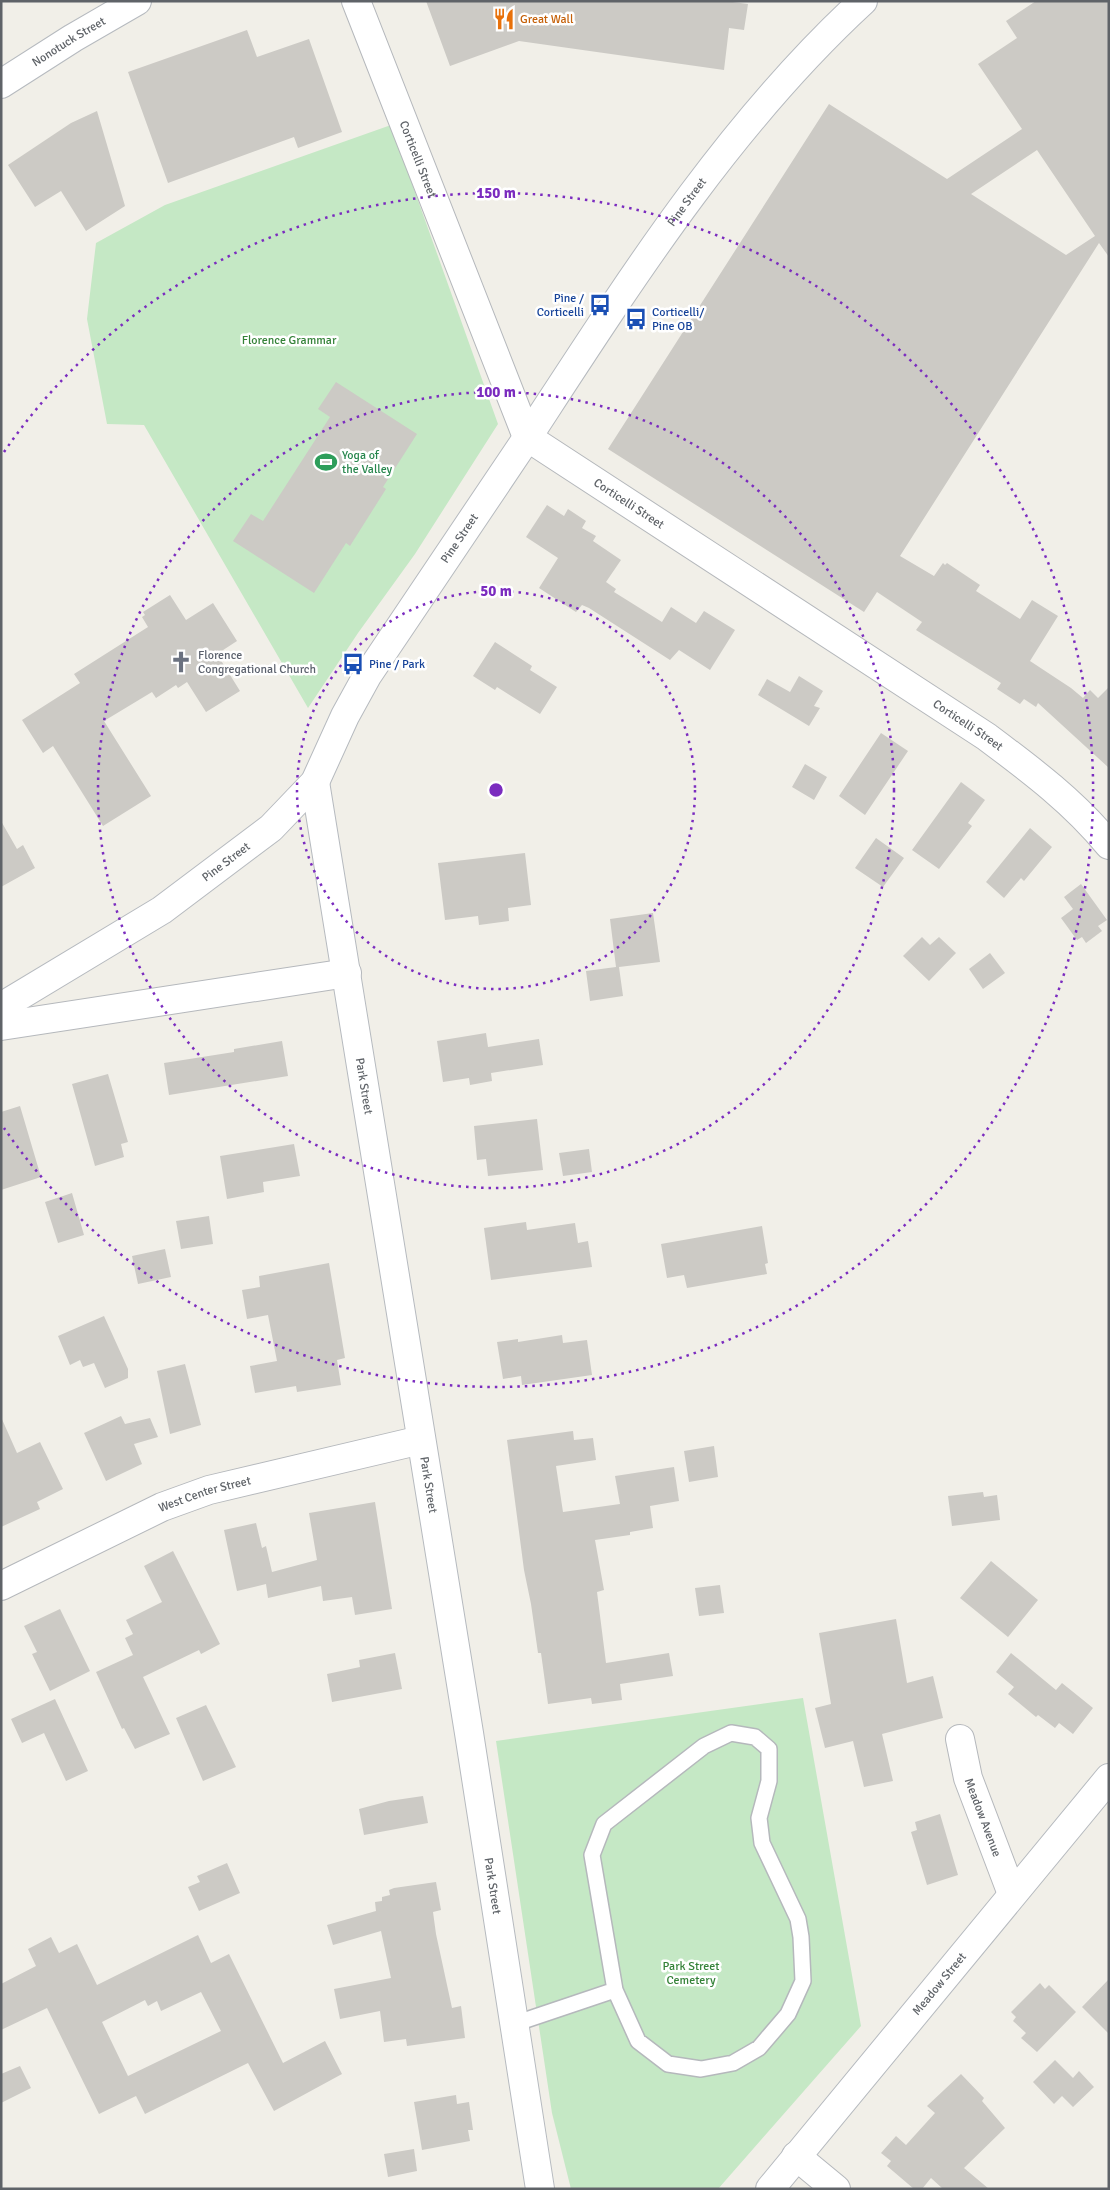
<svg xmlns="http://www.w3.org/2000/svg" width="1110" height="2190" font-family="Signika,sans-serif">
  <rect width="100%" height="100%" fill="#f1efe8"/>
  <path fill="#c5e8c5" d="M 391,125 L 498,424 L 415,554 L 358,633 L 308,708 L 144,425 L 107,424 L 87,319 L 96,243 L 165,205 Z
    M 803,1698 L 861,2026 L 718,2189 L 571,2189 L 552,2113 L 496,1741 Z"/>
  <path fill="#cccac5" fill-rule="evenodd" d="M 426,1 L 725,1 L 748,4 L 744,30 L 729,28 L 724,70 L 519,41 L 450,66 Z
    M 1036,1 L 1109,1 L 1109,257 L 1099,243 L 900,556 L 934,576 L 943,563 L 945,565 L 947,563 L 980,585 L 976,591 L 1020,619 L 1032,600 L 1058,616 L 1030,661 L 1071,688 L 1083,698 L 1090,690 L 1098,698 L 1109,687 L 1109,768 L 1038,703 L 1036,707 L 1024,699 L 1020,704 L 997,689 L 1001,683 L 916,630 L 922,622 L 877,592 L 864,612 L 608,449 L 829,104 L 947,179 L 1022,129 L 978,64 L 1017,38 L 1006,21 ZM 1037,150 L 1095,236 L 1066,255 L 971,194 Z
    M 247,30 L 257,57 L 309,39 L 342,132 L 298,148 L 294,137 L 168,183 L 128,72 Z
    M 97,111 L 125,206 L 86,231 L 61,191 L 35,207 L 8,165 L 71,123 Z
    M 336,382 L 417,434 L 383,487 L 386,489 L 350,546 L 346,543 L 314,593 L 233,541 L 251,514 L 263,521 L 330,417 L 318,409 Z
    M 547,505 L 564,516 L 568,509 L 586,521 L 582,528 L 596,536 L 593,541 L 621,560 L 606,582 L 616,589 L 614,592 L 662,622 L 671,607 L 696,623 L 704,611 L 735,630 L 710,670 L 679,650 L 670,660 L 589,608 L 582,605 L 576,612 L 539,588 L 558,558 L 526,537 Z
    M 170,595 L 186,620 L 213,603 L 237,641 L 217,654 L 240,691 L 206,712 L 187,682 L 178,688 L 176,685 L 156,698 L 152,692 L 104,721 L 151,796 L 103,826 L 53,746 L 43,753 L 22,720 L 80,683 L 74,674 L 148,627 L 142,617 L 145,615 L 143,612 Z
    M 495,642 L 532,666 L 530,670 L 557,687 L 540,714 L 497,687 L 495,690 L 473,676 Z
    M 799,676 L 823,691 L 814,706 L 820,708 L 809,726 L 758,695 L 767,679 L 790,692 Z
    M 881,733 L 908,751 L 865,815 L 839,796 Z
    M 805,764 L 827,777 L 814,800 L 792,787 Z
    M 961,782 L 985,800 L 968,823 L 972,826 L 939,869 L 912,850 Z
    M 1,821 L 17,849 L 23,845 L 35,868 L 1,887 Z
    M 1030,828 L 1052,847 L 1024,881 L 1021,878 L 1004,898 L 986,882 Z
    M 876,838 L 904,858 L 883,887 L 855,868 Z
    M 525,853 L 531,905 L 508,908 L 509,921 L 479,925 L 478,916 L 445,920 L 438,863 Z
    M 1081,884 L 1107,920 L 1098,926 L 1102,931 L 1086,943 L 1082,937 L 1077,940 L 1061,918 L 1073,909 L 1064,897 Z
    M 653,913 L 660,962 L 619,967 L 623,996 L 590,1001 L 586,971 L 616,967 L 610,919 Z
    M 922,937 L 930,945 L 939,937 L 956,953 L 929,981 L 903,956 Z
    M 990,953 L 1005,973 L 983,989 L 969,969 Z
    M 486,1033 L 488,1047 L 539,1039 L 543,1065 L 491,1073 L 492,1081 L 470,1085 L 469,1078 L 443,1082 L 437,1041 Z
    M 282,1041 L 288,1076 L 169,1095 L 164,1063 L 234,1052 L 234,1049 Z
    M 108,1074 L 128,1142 L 121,1144 L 124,1157 L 95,1166 L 72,1084 Z
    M 20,1106 L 41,1177 L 1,1190 L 1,1112 Z
    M 537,1119 L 543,1170 L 488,1176 L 486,1159 L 477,1160 L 474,1126 Z
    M 294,1144 L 300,1176 L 263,1182 L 264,1192 L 227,1199 L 220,1156 Z
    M 589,1149 L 592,1172 L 563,1176 L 559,1153 Z
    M 72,1193 L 84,1235 L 58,1243 L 45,1202 Z
    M 209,1216 L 213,1244 L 181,1249 L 176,1221 Z
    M 526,1222 L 527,1230 L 575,1223 L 578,1243 L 588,1241 L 592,1267 L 491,1280 L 484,1228 Z
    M 762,1226 L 768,1263 L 765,1264 L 767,1274 L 687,1288 L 684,1275 L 667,1278 L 661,1244 Z
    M 165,1249 L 171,1277 L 138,1284 L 132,1256 Z
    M 329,1263 L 345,1358 L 337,1360 L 341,1385 L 297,1392 L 296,1386 L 255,1393 L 250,1366 L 277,1361 L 268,1315 L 247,1319 L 242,1290 L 260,1287 L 259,1276 Z
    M 104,1316 L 128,1369 L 128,1378 L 105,1388 L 94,1363 L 83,1367 L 80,1360 L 70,1365 L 58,1336 Z
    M 562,1335 L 563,1343 L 587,1340 L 592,1375 L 522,1385 L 521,1376 L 503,1379 L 497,1342 L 518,1339 L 518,1342 Z
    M 185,1364 L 201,1425 L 170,1434 L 157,1371 Z
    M 121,1416 L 125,1424 L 150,1418 L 158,1437 L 134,1444 L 142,1464 L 106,1481 L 84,1433 Z
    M 1,1417 L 17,1453 L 40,1442 L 63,1489 L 37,1502 L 40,1509 L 1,1527 Z
    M 573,1431 L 574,1440 L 593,1438 L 596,1460 L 556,1466 L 563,1512 L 620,1504 L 615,1476 L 674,1467 L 679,1501 L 650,1506 L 653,1528 L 630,1532 L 630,1535 L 595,1540 L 604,1590 L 597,1592 L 606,1663 L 669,1653 L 673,1676 L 620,1684 L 622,1700 L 592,1704 L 591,1698 L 548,1704 L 541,1653 L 538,1653 L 531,1604 L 524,1570 L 507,1440 Z
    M 714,1446 L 718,1477 L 689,1482 L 684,1451 Z
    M 983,1492 L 984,1497 L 997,1495 L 1000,1520 L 952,1526 L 948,1496 Z
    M 375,1502 L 392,1609 L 355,1615 L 352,1597 L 323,1601 L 321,1586 L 268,1598 L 266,1584 L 237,1591 L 224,1530 L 256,1523 L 262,1548 L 266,1546 L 272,1572 L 317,1560 L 309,1513 Z
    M 173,1551 L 220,1644 L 201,1654 L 199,1650 L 143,1677 L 170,1734 L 135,1749 L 124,1728 L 122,1729 L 96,1672 L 133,1655 L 125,1638 L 133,1634 L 126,1620 L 162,1602 L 144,1566 Z
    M 991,1561 L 1038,1600 L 1008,1637 L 960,1598 Z
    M 720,1585 L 724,1613 L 699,1616 L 695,1588 Z
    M 60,1609 L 90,1671 L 50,1691 L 32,1654 L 37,1652 L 24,1626 Z
    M 896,1619 L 907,1683 L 933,1676 L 943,1718 L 882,1734 L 893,1781 L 864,1787 L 853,1741 L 825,1748 L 815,1708 L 831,1704 L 819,1633 Z
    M 395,1653 L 402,1689 L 332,1702 L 327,1674 L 360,1667 L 359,1660 Z
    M 1011,1653 L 1056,1690 L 1062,1683 L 1093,1708 L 1073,1734 L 1059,1723 L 1055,1728 L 1038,1715 L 1036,1717 L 1008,1694 L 1014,1687 L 996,1672 Z
    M 55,1699 L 88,1771 L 66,1781 L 44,1733 L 22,1743 L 11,1719 Z
    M 206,1705 L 236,1767 L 203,1781 L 176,1718 Z
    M 423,1796 L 428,1823 L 364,1835 L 359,1809 L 389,1801 Z
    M 940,1814 L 958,1875 L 927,1885 L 911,1832 L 917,1830 L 915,1822 Z
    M 227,1863 L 240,1893 L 199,1911 L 188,1887 L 200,1882 L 197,1876 Z
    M 436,1882 L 441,1910 L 433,1912 L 436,1934 L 452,2008 L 461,2006 L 465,2038 L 407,2046 L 406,2039 L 384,2042 L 380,2011 L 340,2019 L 334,1989 L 391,1978 L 381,1931 L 333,1945 L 327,1925 L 376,1911 L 375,1902 L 382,1901 L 382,1897 L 390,1895 L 389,1890 L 394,1888 Z
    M 198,1935 L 211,1963 L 229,1954 L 283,2063 L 325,2041 L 342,2074 L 274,2111 L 248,2063 L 145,2114 L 136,2096 L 99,2114 L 47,2008 L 1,2030 L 1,1984 L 36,1966 L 28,1949 L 51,1937 L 59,1953 L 77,1944 L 97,1985 ZM 201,1992 L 221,2031 L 128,2076 L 102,2022 L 145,2000 L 148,2006 L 157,2001 L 161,2011 Z
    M 1109,1979 L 1109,2034 L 1082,2007 Z
    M 1040,1983 L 1045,1989 L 1049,1985 L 1076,2012 L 1037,2052 L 1021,2038 L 1026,2033 L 1013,2021 L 1016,2017 L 1011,2012 Z
    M 1055,2060 L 1073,2078 L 1079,2071 L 1094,2087 L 1073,2107 L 1062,2096 L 1054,2104 L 1033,2082 Z
    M 20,2066 L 31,2088 L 1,2103 L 1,2074 Z
    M 961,2074 L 984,2098 L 982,2101 L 1005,2128 L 964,2168 L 989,2189 L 943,2189 L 931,2178 L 922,2189 L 914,2189 L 887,2166 L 891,2161 L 881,2153 L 896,2136 L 906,2145 L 935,2113 L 927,2106 Z
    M 456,2095 L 457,2104 L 469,2102 L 473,2130 L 468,2130 L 470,2141 L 422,2150 L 414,2102 Z
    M 414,2149 L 417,2171 L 388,2177 L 384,2154 Z"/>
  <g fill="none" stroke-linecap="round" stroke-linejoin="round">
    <g stroke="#b5b8bc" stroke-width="18">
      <path id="lane" d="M 514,2024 L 615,1990 L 592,1855 L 604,1824 L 704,1746 L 731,1733 L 755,1737 L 769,1749 L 769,1781 L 759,1818 L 762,1843 L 798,1919 L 801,1937 L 803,1981 L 788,2014 L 759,2048 L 733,2063 L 701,2069 L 668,2064 L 638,2041 L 615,1990"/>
    </g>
    <g stroke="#b5b8bc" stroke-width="30">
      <g id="street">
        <path id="s1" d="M 356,1 L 527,437 L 987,737 C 1031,770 1074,802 1109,845"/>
        <path d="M 1,1026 L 347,973"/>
        <path id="s2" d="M 1,1586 L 162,1507 L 209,1490 L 421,1440"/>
        <path id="s3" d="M 960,1739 L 968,1778 L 1012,1894"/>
        <path d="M 796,2156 L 836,2189"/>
      </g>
    </g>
    <g stroke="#b6babf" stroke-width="30">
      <g id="secondary">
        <path id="s4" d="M 1,84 L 73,38 L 137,1"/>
        <path id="s5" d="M 315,782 L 469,1733 L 540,2189"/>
        <path id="s6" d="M 1,1007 L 162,910 L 271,828 L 315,782 L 345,716 L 367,676 C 420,596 474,517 527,438 C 627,285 727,126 863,1"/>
        <path id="s7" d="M 770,2189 L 1109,1778"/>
      </g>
    </g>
    <use href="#lane" stroke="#fff" stroke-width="15"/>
    <use href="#street" stroke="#fff" stroke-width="28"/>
    <use href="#secondary" stroke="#fff" stroke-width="28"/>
  </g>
  <g fill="none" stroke="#7b2cbf" stroke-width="2.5" stroke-dasharray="2.5 5">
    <circle cx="496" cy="790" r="199"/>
    <circle cx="496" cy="790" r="398"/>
    <path d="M4 452A597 597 0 1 1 4 1128"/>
  </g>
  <defs>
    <g id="restaurant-bare" transform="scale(1.725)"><path d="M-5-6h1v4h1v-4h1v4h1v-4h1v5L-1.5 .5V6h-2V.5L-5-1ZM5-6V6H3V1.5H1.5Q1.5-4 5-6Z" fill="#e8710a" stroke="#fff" stroke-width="2.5" paint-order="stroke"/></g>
    <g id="bus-bare" transform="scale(1.725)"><path d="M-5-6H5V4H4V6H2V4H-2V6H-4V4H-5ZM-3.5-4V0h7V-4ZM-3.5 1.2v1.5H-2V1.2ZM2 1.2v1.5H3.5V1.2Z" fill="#1a4fb4" stroke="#fff" stroke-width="2.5" paint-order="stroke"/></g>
    <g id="stadium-bare" transform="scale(1.725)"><path d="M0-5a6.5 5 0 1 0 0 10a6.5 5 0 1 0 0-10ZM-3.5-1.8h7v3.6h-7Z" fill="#2e9e5b" stroke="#fff" stroke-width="2.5" paint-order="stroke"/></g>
    <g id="church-bare" transform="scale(1.725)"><path d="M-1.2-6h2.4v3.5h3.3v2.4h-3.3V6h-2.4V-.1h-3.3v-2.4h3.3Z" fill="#6b7280" stroke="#fff" stroke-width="2.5" paint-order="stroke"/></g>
  </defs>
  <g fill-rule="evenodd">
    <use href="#restaurant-bare" x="504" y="19"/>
    <use href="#bus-bare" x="600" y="305"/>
    <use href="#bus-bare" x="636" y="319"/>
    <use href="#stadium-bare" x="326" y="462"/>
    <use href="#church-bare" x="181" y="662"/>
    <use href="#bus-bare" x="353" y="664"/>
  </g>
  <g text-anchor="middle" stroke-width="5" stroke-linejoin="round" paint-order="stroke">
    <g font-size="12" fill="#c56008" stroke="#fff" text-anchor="start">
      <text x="520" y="23">Great Wall</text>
    </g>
    <g font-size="12" fill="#5f6368" stroke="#fff">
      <text dy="4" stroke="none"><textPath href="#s4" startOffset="80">Nonotuck Street</textPath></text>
      <text dy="4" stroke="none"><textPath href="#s1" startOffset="170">Corticelli Street</textPath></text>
      <text dy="4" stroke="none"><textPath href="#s6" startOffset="1078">Pine Street</textPath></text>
      <text dy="4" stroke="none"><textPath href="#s1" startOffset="590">Corticelli Street</textPath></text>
      <text dy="4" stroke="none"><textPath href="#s6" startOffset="672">Pine Street</textPath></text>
      <text dy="4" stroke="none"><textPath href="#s1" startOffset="995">Corticelli Street</textPath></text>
      <text dy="4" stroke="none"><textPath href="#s6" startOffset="268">Pine Street</textPath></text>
      <text dy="4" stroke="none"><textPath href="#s5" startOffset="308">Park Street</textPath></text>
      <text dy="4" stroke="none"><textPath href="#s5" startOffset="712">Park Street</textPath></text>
      <text dy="4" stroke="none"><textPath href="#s2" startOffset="224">West Center Street</textPath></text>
      <text dy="4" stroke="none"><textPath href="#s3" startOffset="82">Meadow Avenue</textPath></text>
      <text dy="4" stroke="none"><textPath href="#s5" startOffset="1118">Park Street</textPath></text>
      <text dy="4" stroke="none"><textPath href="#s7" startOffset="266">Meadow Street</textPath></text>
    </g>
    <g font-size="12" fill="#164399" stroke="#fff" text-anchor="start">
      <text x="584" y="302" text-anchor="end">Pine /<tspan x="584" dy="14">Corticelli</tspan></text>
      <text x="652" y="316">Corticelli/<tspan x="652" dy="14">Pine OB</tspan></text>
      <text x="369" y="668">Pine / Park</text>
    </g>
    <g font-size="12" fill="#348238" stroke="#fff">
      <text x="289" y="344">Florence Grammar</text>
      <text x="691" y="1970">Park Street<tspan x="691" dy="14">Cemetery</tspan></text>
    </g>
    <g font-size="12" fill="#27864d" stroke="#fff" text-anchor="start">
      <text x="342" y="459">Yoga of<tspan x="342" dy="14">the Valley</tspan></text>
    </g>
    <g font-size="12" fill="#5b616d" stroke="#fff" text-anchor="start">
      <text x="198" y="659">Florence<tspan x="198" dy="14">Congregational Church</tspan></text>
    </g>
  </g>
  <circle cx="496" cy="790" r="8" fill="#7b2cbf" stroke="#fff" stroke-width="2.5"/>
  <g font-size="15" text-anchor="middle" font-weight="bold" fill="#7b2cbf" stroke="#fff" stroke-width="5" stroke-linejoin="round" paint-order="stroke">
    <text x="496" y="198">150 m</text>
    <text x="496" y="397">100 m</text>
    <text x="496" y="596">50 m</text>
  </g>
  <rect width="1110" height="2190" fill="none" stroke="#5f6368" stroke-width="5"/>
</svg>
